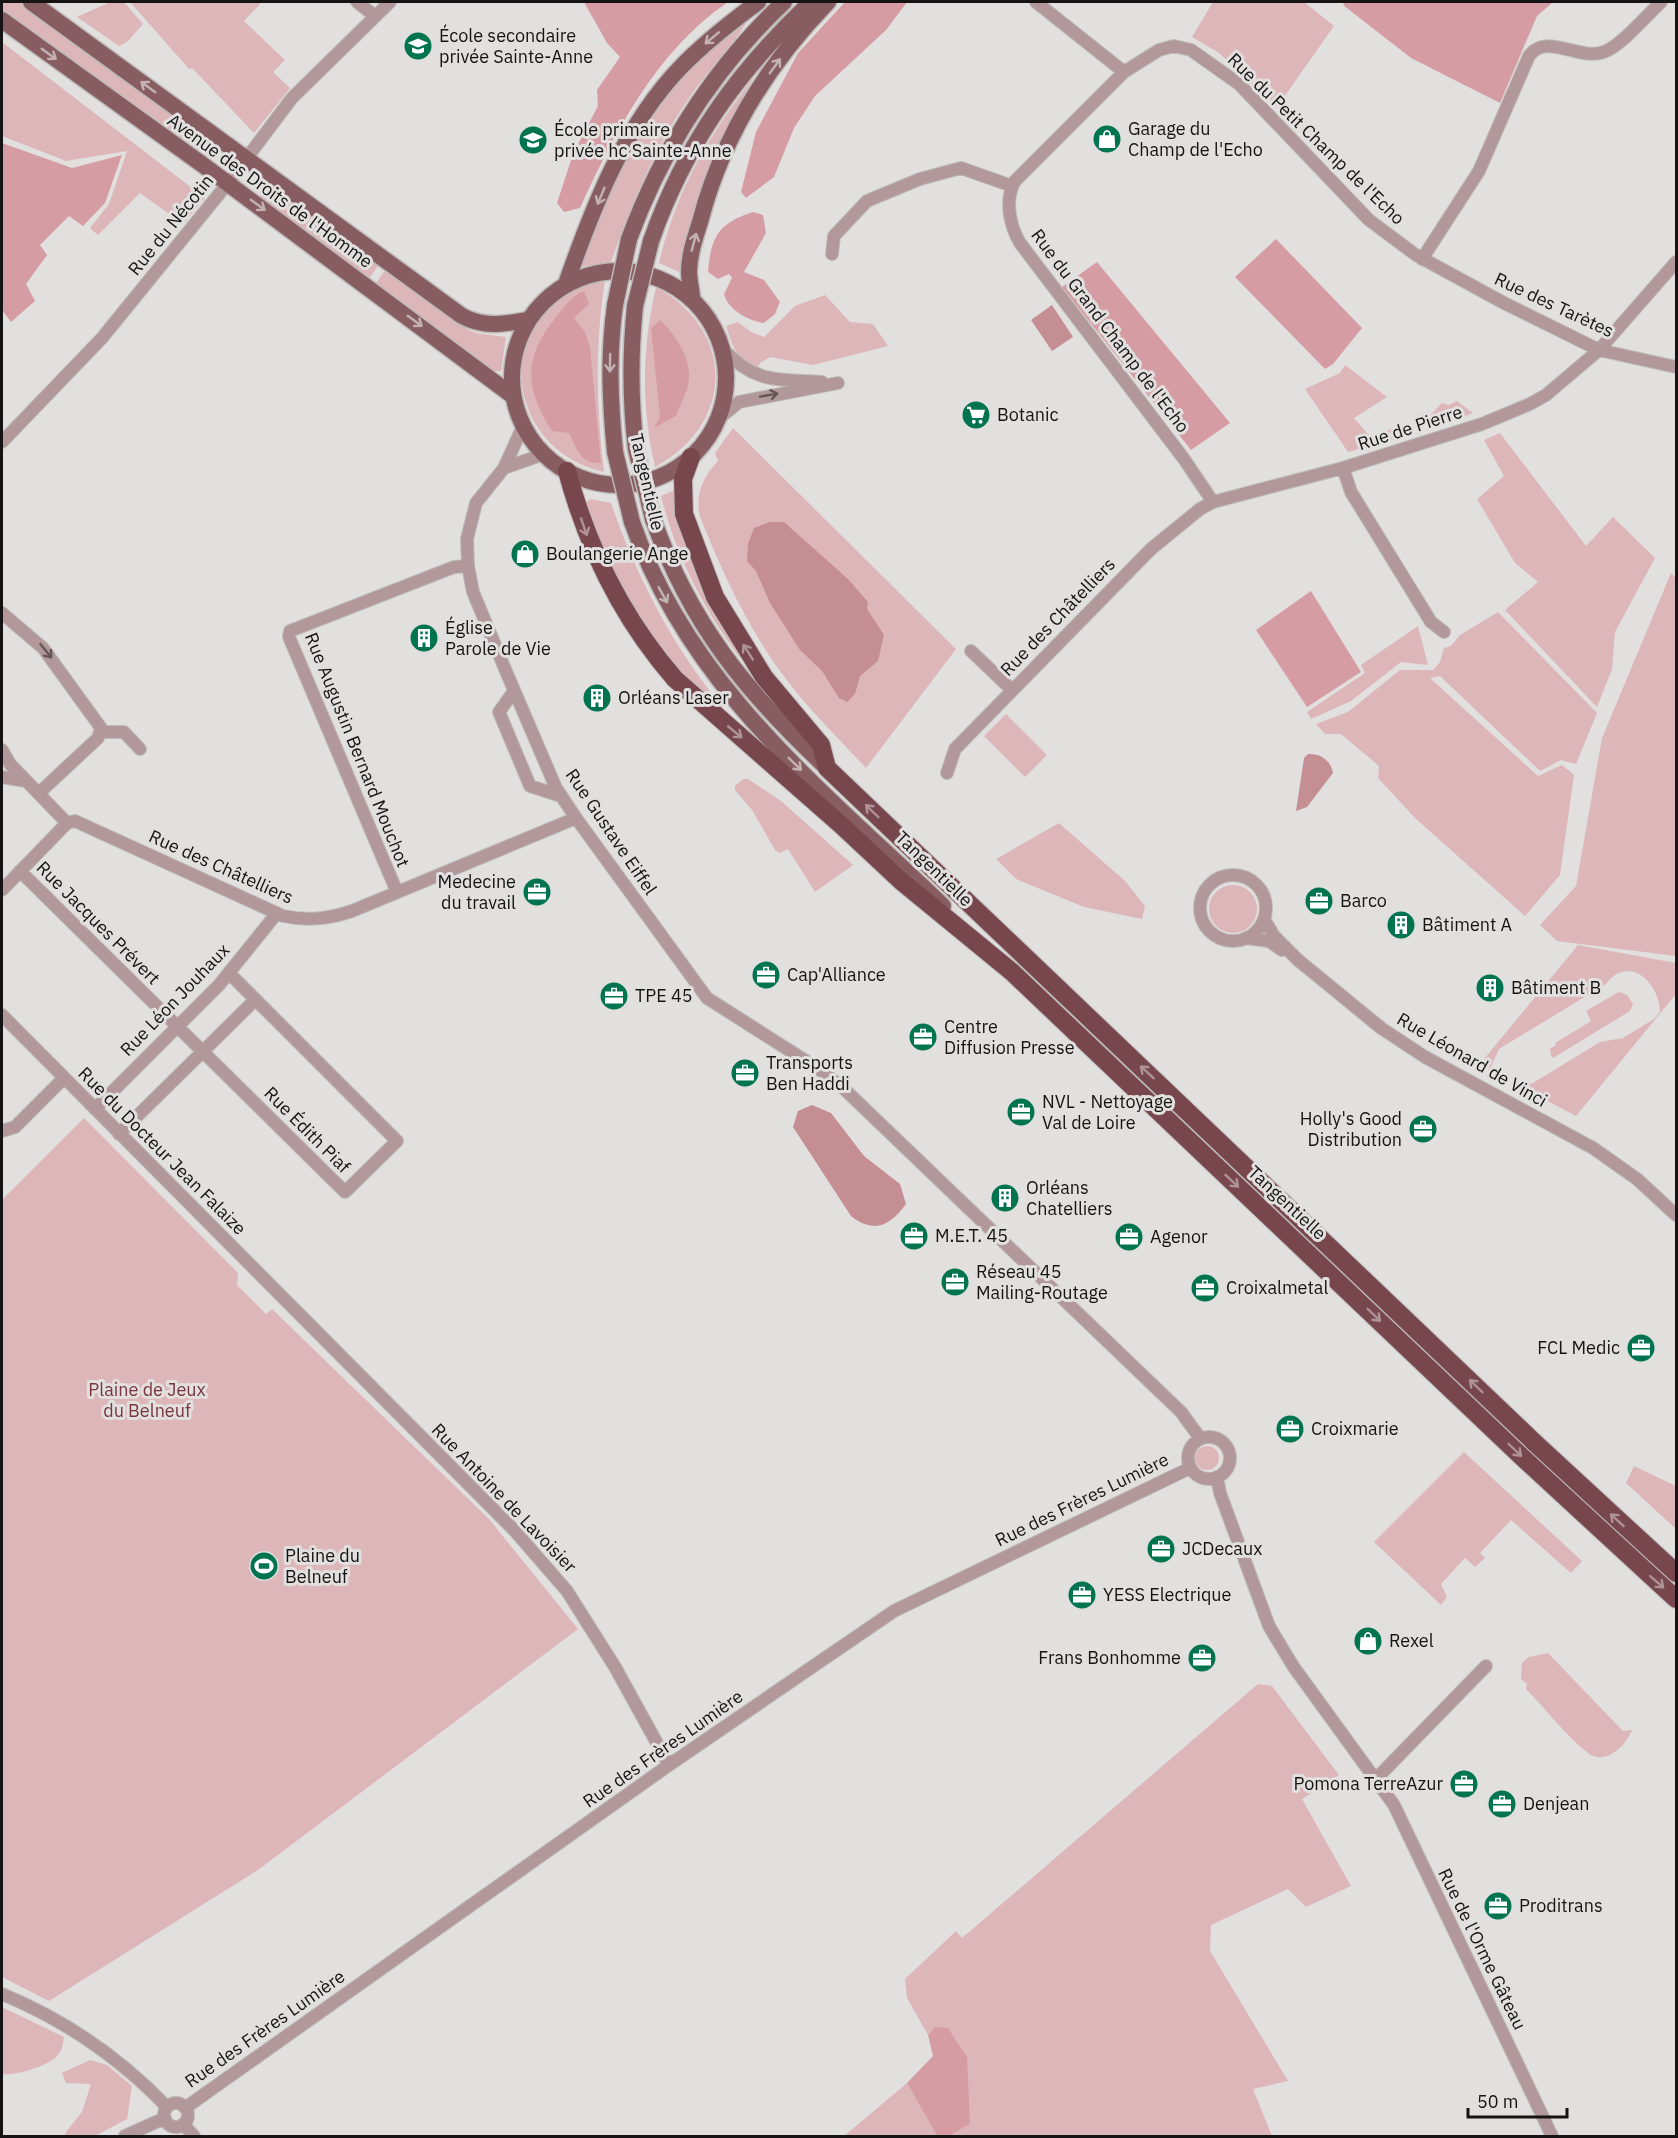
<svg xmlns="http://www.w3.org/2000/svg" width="1678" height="2138" font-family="'IBM Plex Sans',sans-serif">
  <rect width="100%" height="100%" fill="#e2dfdf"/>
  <path fill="#ddb6ba" d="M 2,2 L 19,2 L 214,143 L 204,158 L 2,11 Z
    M 110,2 L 124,2 L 143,24 L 127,42 L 119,46 L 77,17 Z
    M 130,2 L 262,2 L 244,21 L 285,60 L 273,72 L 290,88 L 254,133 L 192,68 L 189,69 Z
    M 1213,2 L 1304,2 L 1334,26 L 1277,107 L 1219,53 L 1192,37 Z
    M 752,12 C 736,45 707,70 687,101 C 653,151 631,206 611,262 L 581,267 C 593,236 604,203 617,173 C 647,107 697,57 752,12 Z
    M 2,42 L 205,198 L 183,224 L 140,193 L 98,235 L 90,228 L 109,204 L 127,151 L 66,161 L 2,136 Z
    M 754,77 C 719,139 696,204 679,272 L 659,263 C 677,189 708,137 754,77 Z
    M 268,183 L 379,264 L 369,279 L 259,197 Z
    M 386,269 L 467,329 L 475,333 L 506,337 L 501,371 L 494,371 L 376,283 Z
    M 605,280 C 595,345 596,408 604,472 C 522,454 491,356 559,300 C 572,289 587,281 605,280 Z
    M 656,287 C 736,331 735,424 655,467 C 641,406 642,348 656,287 Z
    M 825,295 L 850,322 L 873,324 L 888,346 L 813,365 L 770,357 L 760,363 L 757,370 C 738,362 732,345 726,326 L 738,322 L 751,332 L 764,337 L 795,306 Z
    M 1345,365 L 1387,397 L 1354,418 L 1373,440 L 1390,429 L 1399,438 L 1348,452 L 1305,389 L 1340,373 Z
    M 1457,401 L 1473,413 L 1429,429 L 1416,419 L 1420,414 L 1429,416 L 1442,403 L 1449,405 Z
    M 733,428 L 956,649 L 866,768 C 839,739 810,711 786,679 C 748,629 722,572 699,514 C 696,492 703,477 718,461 L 715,453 Z
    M 1500,433 L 1586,546 L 1613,517 L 1655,558 L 1615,632 L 1612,669 L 1597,707 L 1505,610 L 1538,582 L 1515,563 L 1477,499 L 1504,476 L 1484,440 Z
    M 675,490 L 764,686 C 716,634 678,565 661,496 Z
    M 590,499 L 611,503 C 639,584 680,660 737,724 L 660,654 L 606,566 L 586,503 Z
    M 1671,573 L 1676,578 L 1676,956 L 1557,941 L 1540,925 L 1576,886 L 1602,738 Z
    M 1498,612 L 1597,713 L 1576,764 L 1561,760 L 1540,771 L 1440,676 L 1430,678 L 1538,776 L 1562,765 L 1574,775 L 1560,875 L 1525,916 L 1415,818 L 1378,778 L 1379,766 L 1341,734 L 1325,734 L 1316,724 L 1348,712 L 1400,670 L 1433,670 L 1440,662 L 1444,648 L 1451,646 L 1460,635 Z
    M 1418,626 L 1428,665 L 1401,662 L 1351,701 L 1311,719 L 1307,712 L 1365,673 L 1361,665 Z
    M 1006,714 L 1047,755 L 1025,777 L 984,736 Z
    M 743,779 L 748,779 L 781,801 L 853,865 L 815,892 L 788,849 L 779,853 L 775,850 L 752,810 L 735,790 L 735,786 Z
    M 1059,823 L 1125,881 L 1145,906 L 1142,919 L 1084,907 L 1016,879 L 996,859 Z
    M1209 909a24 24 0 1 1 48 0a24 24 0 1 1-48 0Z
    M 1578,945 L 1676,963 L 1676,994 L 1576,1116 L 1519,1086 L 1533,1083 L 1600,1042 L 1623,1038 L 1654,1019 L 1660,1012 C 1660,984 1629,953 1606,984 L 1499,1049 L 1490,1069 L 1480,1064 Z
    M 1619,992 L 1627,995 L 1633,1004 L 1630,1011 L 1553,1058 L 1551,1055 L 1550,1049 L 1556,1045 L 1555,1043 L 1591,1021 L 1586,1011 Z
    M 84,1118 L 238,1273 L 237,1285 L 266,1314 L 272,1309 L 489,1519 L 578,1629 L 258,1870 L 49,2001 L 2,1977 L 2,1200 Z
    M1195 1458a12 12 0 1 1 24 0a12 12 0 1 1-24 0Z
    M 1464,1452 L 1582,1561 L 1571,1573 L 1511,1520 L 1480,1553 L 1485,1558 L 1475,1567 L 1465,1558 L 1441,1584 L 1447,1597 L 1441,1605 L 1374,1542 Z
    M 1634,1466 L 1676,1486 L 1676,1529 L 1626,1483 Z
    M 1548,1653 L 1623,1731 L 1632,1730 C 1626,1746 1605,1766 1588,1753 C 1567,1737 1545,1708 1526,1689 L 1527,1684 L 1521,1679 L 1522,1663 L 1529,1657 Z
    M 1258,1684 L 1272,1686 L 1339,1775 L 1302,1799 L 1351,1886 L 1306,1907 L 1288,1889 L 1211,1925 L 1210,1951 L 1288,2081 L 1253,2089 L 1272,2136 L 949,2136 L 970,2124 L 935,2027 L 928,2035 L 907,1998 L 905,1979 L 956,1931 L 962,1938 Z
    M 2,2007 L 64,2037 C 63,2044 62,2051 57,2056 C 48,2066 15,2076 2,2074 Z
    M 90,2060 L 107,2065 L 132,2086 L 127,2119 L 95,2136 L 65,2136 L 66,2132 L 82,2112 L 91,2084 L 66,2083 L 62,2073 Z
    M 907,2083 L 937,2136 L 844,2136 Z"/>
  <path fill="#d59da3" d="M 584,2 L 728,2 C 656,51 615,132 580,208 L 564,212 L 557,203 L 573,154 L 598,106 L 597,90 L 620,57 L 607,43 Z
    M 845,2 L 907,2 L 886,30 L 815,96 L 794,128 L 774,177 L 746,198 L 741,192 L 756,132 L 798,53 Z
    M 1345,2 L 1553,2 L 1537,16 L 1500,103 L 1411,58 L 1343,5 Z
    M 2,143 L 72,168 L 122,155 L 105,203 L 83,226 L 69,216 L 40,245 L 47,255 L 26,284 L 35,301 L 11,322 L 2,310 Z
    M 753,212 L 763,215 L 766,233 L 744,272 L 764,280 L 780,302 L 775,314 L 764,323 C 749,321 728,310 724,294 L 732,278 L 729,274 L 718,279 L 708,272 C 711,236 719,223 753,212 Z
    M 1276,239 L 1362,328 L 1333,364 L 1325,369 L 1235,277 Z
    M 1097,262 L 1230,423 L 1191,450 L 1062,287 Z
    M 584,291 L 589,304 L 574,318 L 585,332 L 590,347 L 601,463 C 581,465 577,449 569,433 L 552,431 C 524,387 523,357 557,316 C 566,305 571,296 584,291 Z
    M 660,320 C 675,334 691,358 689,379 C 688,391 680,405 676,416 L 654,428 L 660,417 L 651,328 Z
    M 1311,591 L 1361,672 L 1307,707 L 1256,630 Z
    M 935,2027 L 948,2028 L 967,2057 L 970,2124 L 949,2136 L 937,2136 L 907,2083 L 933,2056 L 928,2035 Z"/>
  <path fill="#c58e93" d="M 1052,305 L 1073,337 L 1052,351 L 1031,320 Z
    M 770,522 L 784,522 L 848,579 L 868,602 L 867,609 L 884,635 L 878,661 L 860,676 L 855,694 L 847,702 L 839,698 L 822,671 L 800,650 L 770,603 L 756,571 L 747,561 L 748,544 L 754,528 Z
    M 1308,754 C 1321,753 1331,761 1333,773 L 1307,807 L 1296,811 L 1304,758 Z
    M 812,1105 L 831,1113 L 864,1156 L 900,1184 L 906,1204 C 890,1226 874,1234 851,1216 L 793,1127 L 798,1111 Z"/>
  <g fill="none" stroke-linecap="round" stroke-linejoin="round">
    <g stroke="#bdbaba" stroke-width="14">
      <path id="minor" d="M 357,2 L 375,16
        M 1036,2 L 1124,72 L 1159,50 L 1174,46 L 1191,50 L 1239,84 L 1369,220 L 1416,255 L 1504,303 L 1599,350 L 1676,367
        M 1124,72 L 1015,181 C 1004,200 1010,226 1020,243 L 1184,459 L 1213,502
        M 832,254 L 834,236 L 867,201 L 920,179 L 961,168 L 1012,186
        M 1422,259 L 1479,171 L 1529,56 C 1546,32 1579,61 1604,52 C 1621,46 1647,15 1661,2
        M 723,349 C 755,384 778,379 822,382
        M 718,419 L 739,402 L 838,383
        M 523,426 L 504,468 L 476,503 L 467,539 L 468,566 L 473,592 L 505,669 L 556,788 L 576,818 L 707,998 L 817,1068 L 841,1086 L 1181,1412 L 1200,1438
        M 2,442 L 102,338 L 228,183 L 292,98 L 390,2
        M 504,468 L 544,454
        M 1343,468 L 1351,492 L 1431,622 L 1444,632
        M 2,613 L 43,648 L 101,728 L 98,738 L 39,793
        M 971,651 L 1012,690
        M 514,691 L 499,712 L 530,786 L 561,796
        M 101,732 L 124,732 L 140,749
        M 2,750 L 10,764 L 67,823
        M 947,773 L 955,749 L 1151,549 L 1200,509 L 1213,502 L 1343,468 L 1482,424 L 1530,404 L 1546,395 L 1599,350 L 1676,262
        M 2,777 L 26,781
        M 67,823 L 75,821 L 283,916 C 308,921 328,919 352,911 L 576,818
        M 20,871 L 345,1192 L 397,1141 L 229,973
        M1200 908a33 33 0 1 1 66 0a33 33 0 1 1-66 0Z
        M 2,890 L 67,823
        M 397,892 L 289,637 L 290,631 L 454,567 L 468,566
        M 1264,919 L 1274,936 L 1298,960 L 1381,1028 L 1425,1057 L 1593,1148 L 1637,1179 L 1676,1215
        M 1246,938 L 1269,941 L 1282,950
        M 2,1015 L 514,1530 L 567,1591 L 615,1667 L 669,1765
        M 95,1109 L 219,985 L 277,913
        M 2,1131 L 15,1127 L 64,1078
        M 119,1134 L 255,1000
        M1188 1458a21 21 0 1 1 42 0a21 21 0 1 1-42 0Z
        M 1217,1477 L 1220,1493 L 1269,1626 L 1293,1666 L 1394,1805 L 1552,2136
        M 1377,1778 L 1486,1666
        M 2,1994 C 65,2020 120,2058 167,2107
        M164 2115a12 12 0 1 1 24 0a12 12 0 1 1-24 0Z
        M 185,2108 L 669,1765 L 894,1611 L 1190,1468
        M 183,2124 L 194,2136
        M 125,2136 L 165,2118"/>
    </g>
    <g stroke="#bdbaba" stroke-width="19">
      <path id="major" d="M 31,2 L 462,316 C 485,328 503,324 528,320
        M 2,20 L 203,165 L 513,396
        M 629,239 C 663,147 713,69 784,2
        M 651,241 C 685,144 737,72 811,2
        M512 378a107 107 0 1 1 214 0a107 107 0 1 1-214 0Z
        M 566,284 C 593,207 624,126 681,67 C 704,43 731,22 758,2
        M 692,299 C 692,290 689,281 689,272 C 689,255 695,238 700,222 C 722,137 767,65 828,2
        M 615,305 C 608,355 610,402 615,452
        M 635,306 C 630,355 630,400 636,449
        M 653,519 C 690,624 747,693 827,768
        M 632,522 C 689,687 821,789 943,906"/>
    </g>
    <g stroke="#bdbaba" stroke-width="20">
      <path id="highway" d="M 691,457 L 683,479 L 684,514 L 715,597 L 764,677 L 821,745 L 827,768 L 1535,1443 L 1676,1573
        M 567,471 C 588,549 622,618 675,679 L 840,824 L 901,881 L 1012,972 L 1522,1457 L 1676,1599"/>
    </g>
    <use href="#minor" stroke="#b2989a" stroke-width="12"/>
    <use href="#major" stroke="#885d61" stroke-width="16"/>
    <use href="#highway" stroke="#78474d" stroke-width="18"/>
    <g stroke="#bdbaba" stroke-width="19" stroke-linecap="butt">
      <path id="major-bridge" d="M 615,305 L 629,239
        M 635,306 L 651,241
        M 636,449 L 653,519
        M 615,452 L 632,522"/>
    </g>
    <use href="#major-bridge" stroke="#885d61" stroke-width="16"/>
  </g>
  <defs><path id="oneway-shaft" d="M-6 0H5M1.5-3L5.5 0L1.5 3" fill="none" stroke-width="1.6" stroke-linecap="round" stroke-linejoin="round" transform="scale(1.5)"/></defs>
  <g stroke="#c2b2b3">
    <use href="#oneway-shaft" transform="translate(712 38) rotate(140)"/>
    <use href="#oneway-shaft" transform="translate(49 54) rotate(36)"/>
    <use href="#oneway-shaft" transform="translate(775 66) rotate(-54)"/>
    <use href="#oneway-shaft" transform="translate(148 87) rotate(-144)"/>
    <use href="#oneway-shaft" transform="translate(601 196) rotate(113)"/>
    <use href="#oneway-shaft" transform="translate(258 205) rotate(36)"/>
    <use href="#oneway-shaft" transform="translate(694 242) rotate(-75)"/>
    <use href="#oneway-shaft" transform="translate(415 321) rotate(36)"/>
    <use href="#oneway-shaft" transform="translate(610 363) rotate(91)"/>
    <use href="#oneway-shaft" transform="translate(663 595) rotate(61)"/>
    <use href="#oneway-shaft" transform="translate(795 764) rotate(44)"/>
  </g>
  <g stroke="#645656">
    <use href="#oneway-shaft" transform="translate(769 395) rotate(-10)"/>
    <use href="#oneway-shaft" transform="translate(46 651) rotate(51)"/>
  </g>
  <g stroke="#ad9396">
    <use href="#oneway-shaft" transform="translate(584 527) rotate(71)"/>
    <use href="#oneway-shaft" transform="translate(748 652) rotate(-123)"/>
    <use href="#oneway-shaft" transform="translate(735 732) rotate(40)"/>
    <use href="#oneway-shaft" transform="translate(872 811) rotate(-136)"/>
    <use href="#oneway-shaft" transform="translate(1147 1072) rotate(-137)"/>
    <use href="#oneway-shaft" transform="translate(1232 1181) rotate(43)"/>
    <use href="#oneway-shaft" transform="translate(1374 1315) rotate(44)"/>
    <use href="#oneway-shaft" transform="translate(1476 1386) rotate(-136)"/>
    <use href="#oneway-shaft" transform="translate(1515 1450) rotate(44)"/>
    <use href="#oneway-shaft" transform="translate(1617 1520) rotate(-137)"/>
    <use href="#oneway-shaft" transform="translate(1657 1582) rotate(41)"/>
  </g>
  <defs>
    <g id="school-disc" transform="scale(1.5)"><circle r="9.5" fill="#00744f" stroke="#e2dfdf"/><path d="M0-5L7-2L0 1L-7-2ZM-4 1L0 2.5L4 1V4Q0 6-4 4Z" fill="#fff"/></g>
    <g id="shop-disc" transform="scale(1.5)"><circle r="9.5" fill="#00744f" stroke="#e2dfdf"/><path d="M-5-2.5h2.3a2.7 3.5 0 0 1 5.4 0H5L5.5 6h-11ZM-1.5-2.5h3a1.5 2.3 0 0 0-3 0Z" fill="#fff"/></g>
    <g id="supermarket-disc" transform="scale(1.5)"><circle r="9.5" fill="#00744f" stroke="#e2dfdf"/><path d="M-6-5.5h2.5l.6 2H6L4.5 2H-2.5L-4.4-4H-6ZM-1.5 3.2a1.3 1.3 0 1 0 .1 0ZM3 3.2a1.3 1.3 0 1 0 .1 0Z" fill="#fff"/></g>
    <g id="building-disc" transform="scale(1.5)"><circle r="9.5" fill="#00744f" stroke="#e2dfdf"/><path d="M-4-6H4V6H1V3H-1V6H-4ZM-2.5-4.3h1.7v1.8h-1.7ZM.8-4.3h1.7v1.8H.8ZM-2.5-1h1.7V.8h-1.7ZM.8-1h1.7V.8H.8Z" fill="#fff"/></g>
    <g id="office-disc" transform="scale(1.5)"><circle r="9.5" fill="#00744f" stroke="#e2dfdf"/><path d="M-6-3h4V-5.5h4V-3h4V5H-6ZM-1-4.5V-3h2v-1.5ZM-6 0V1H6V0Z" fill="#fff"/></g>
    <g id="stadium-disc" transform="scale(1.5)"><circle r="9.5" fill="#00744f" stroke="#e2dfdf"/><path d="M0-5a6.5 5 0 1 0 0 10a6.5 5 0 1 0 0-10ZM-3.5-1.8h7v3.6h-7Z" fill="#fff"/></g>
  </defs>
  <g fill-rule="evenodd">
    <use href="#school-disc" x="418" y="46"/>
    <use href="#shop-disc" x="1107" y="139"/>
    <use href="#school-disc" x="533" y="140"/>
    <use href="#supermarket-disc" x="976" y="415"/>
    <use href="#shop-disc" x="525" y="554"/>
    <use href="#building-disc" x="424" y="638"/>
    <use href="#building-disc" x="597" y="698"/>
    <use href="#office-disc" x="537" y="892"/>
    <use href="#office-disc" x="1319" y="901"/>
    <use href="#building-disc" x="1401" y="925"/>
    <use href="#office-disc" x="766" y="975"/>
    <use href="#building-disc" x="1490" y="988"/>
    <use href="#office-disc" x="614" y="996"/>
    <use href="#office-disc" x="923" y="1037"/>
    <use href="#office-disc" x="745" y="1073"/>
    <use href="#office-disc" x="1021" y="1112"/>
    <use href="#office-disc" x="1423" y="1129"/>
    <use href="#building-disc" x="1005" y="1198"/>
    <use href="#office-disc" x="914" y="1236"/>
    <use href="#office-disc" x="1129" y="1237"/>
    <use href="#office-disc" x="955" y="1282"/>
    <use href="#office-disc" x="1205" y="1288"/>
    <use href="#office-disc" x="1641" y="1348"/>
    <use href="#office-disc" x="1290" y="1429"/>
    <use href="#office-disc" x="1161" y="1549"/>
    <use href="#stadium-disc" x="264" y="1566"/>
    <use href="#office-disc" x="1082" y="1595"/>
    <use href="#shop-disc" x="1368" y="1641"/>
    <use href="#office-disc" x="1202" y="1658"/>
    <use href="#office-disc" x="1464" y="1784"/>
    <use href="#office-disc" x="1502" y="1804"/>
    <use href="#office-disc" x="1498" y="1906"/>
  </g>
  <g text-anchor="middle" stroke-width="6" stroke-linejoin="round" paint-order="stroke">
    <g font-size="18" fill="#151313" stroke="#e2dfdf" text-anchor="start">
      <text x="439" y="42">École secondaire<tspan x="439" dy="21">privée Sainte-Anne</tspan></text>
      <text x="1128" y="135">Garage du<tspan x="1128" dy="21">Champ de l'Echo</tspan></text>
      <text x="554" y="136">École primaire<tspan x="554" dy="21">privée hc Sainte-Anne</tspan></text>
      <text x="997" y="421">Botanic</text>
      <text x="546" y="560">Boulangerie Ange</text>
      <text x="445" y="634">Église<tspan x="445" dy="21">Parole de Vie</tspan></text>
      <text x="618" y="704">Orléans Laser</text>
      <text x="516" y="888" text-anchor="end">Medecine<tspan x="516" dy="21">du travail</tspan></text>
      <text x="1340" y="907">Barco</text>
      <text x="1422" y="931">Bâtiment A</text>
      <text x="787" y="981">Cap'Alliance</text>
      <text x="1511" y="994">Bâtiment B</text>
      <text x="635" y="1002">TPE 45</text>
      <text x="944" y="1033">Centre<tspan x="944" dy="21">Diffusion Presse</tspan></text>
      <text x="766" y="1069">Transports<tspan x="766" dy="21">Ben Haddi</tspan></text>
      <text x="1042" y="1108">NVL - Nettoyage<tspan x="1042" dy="21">Val de Loire</tspan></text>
      <text x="1402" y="1125" text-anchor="end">Holly's Good<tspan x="1402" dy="21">Distribution</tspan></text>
      <text x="1026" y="1194">Orléans<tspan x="1026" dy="21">Chatelliers</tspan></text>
      <text x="935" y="1242">M.E.T. 45</text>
      <text x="1150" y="1243">Agenor</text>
      <text x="976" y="1278">Réseau 45<tspan x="976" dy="21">Mailing-Routage</tspan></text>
      <text x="1226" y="1294">Croixalmetal</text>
      <text x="1620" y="1354" text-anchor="end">FCL Medic</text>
      <text x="1311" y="1435">Croixmarie</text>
      <text x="1182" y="1555">JCDecaux</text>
      <text x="285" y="1562">Plaine du<tspan x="285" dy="21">Belneuf</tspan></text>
      <text x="1103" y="1601">YESS Electrique</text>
      <text x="1389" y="1647">Rexel</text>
      <text x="1181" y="1664" text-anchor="end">Frans Bonhomme</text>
      <text x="1443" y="1790" text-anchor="end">Pomona TerreAzur</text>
      <text x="1523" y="1810">Denjean</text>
      <text x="1519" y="1912">Proditrans</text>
    </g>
    <g font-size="18" fill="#151313" stroke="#e2dfdf">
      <text transform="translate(1316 139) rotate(44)" y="6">Rue du Petit Champ de l'Echo</text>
      <text transform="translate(270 191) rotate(36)" y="6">Avenue des Droits de l'Homme</text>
      <text transform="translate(171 225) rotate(-51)" y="6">Rue du Nécotin</text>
      <text transform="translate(1554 305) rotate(25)" y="6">Rue des Tarètes</text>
      <text transform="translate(1110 331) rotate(53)" y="6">Rue du Grand Champ de l'Echo</text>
      <text transform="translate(1410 428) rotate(-18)" y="6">Rue de Pierre</text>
      <text transform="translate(647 482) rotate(77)" y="6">Tangentielle</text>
      <text transform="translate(1058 617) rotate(-46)" y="6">Rue des Châtelliers</text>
      <text transform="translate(357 750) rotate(68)" y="6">Rue Augustin Bernard Mouchot</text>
      <text transform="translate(611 832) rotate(56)" y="6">Rue Gustave Eiffel</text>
      <text transform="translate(221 867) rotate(24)" y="6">Rue des Châtelliers</text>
      <text transform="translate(934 869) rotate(44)" y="6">Tangentielle</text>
      <text transform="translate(98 923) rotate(45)" y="6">Rue Jacques Prévert</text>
      <text transform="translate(175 1000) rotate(-46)" y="6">Rue Léon Jouhaux</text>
      <text transform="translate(1472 1060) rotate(30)" y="6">Rue Léonard de Vinci</text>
      <text transform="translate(307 1130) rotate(45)" y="6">Rue Édith Piaf</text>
      <text transform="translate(162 1151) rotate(45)" y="6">Rue du Docteur Jean Falaize</text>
      <text transform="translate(1287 1203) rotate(43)" y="6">Tangentielle</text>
      <text transform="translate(504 1498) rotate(46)" y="6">Rue Antoine de Lavoisier</text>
      <text transform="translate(1082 1500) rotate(-26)" y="6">Rue des Frères Lumière</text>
      <text transform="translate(663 1749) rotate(-35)" y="6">Rue des Frères Lumière</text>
      <text transform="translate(1482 1949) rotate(64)" y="6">Rue de l'Orme Gâteau</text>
      <text transform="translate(265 2029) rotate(-35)" y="6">Rue des Frères Lumière</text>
    </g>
    <g font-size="18" fill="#79343f" stroke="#e2dfdf">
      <text x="147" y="1396">Plaine de Jeux<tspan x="147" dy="21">du Belneuf</tspan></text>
    </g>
  </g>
  <rect width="1678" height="2138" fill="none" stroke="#151313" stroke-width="6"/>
  <path d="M1468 2108v9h99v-9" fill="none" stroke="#151313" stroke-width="3"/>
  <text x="1477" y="2108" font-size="18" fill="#151313" stroke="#e2dfdf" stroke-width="4.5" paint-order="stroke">50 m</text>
</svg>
